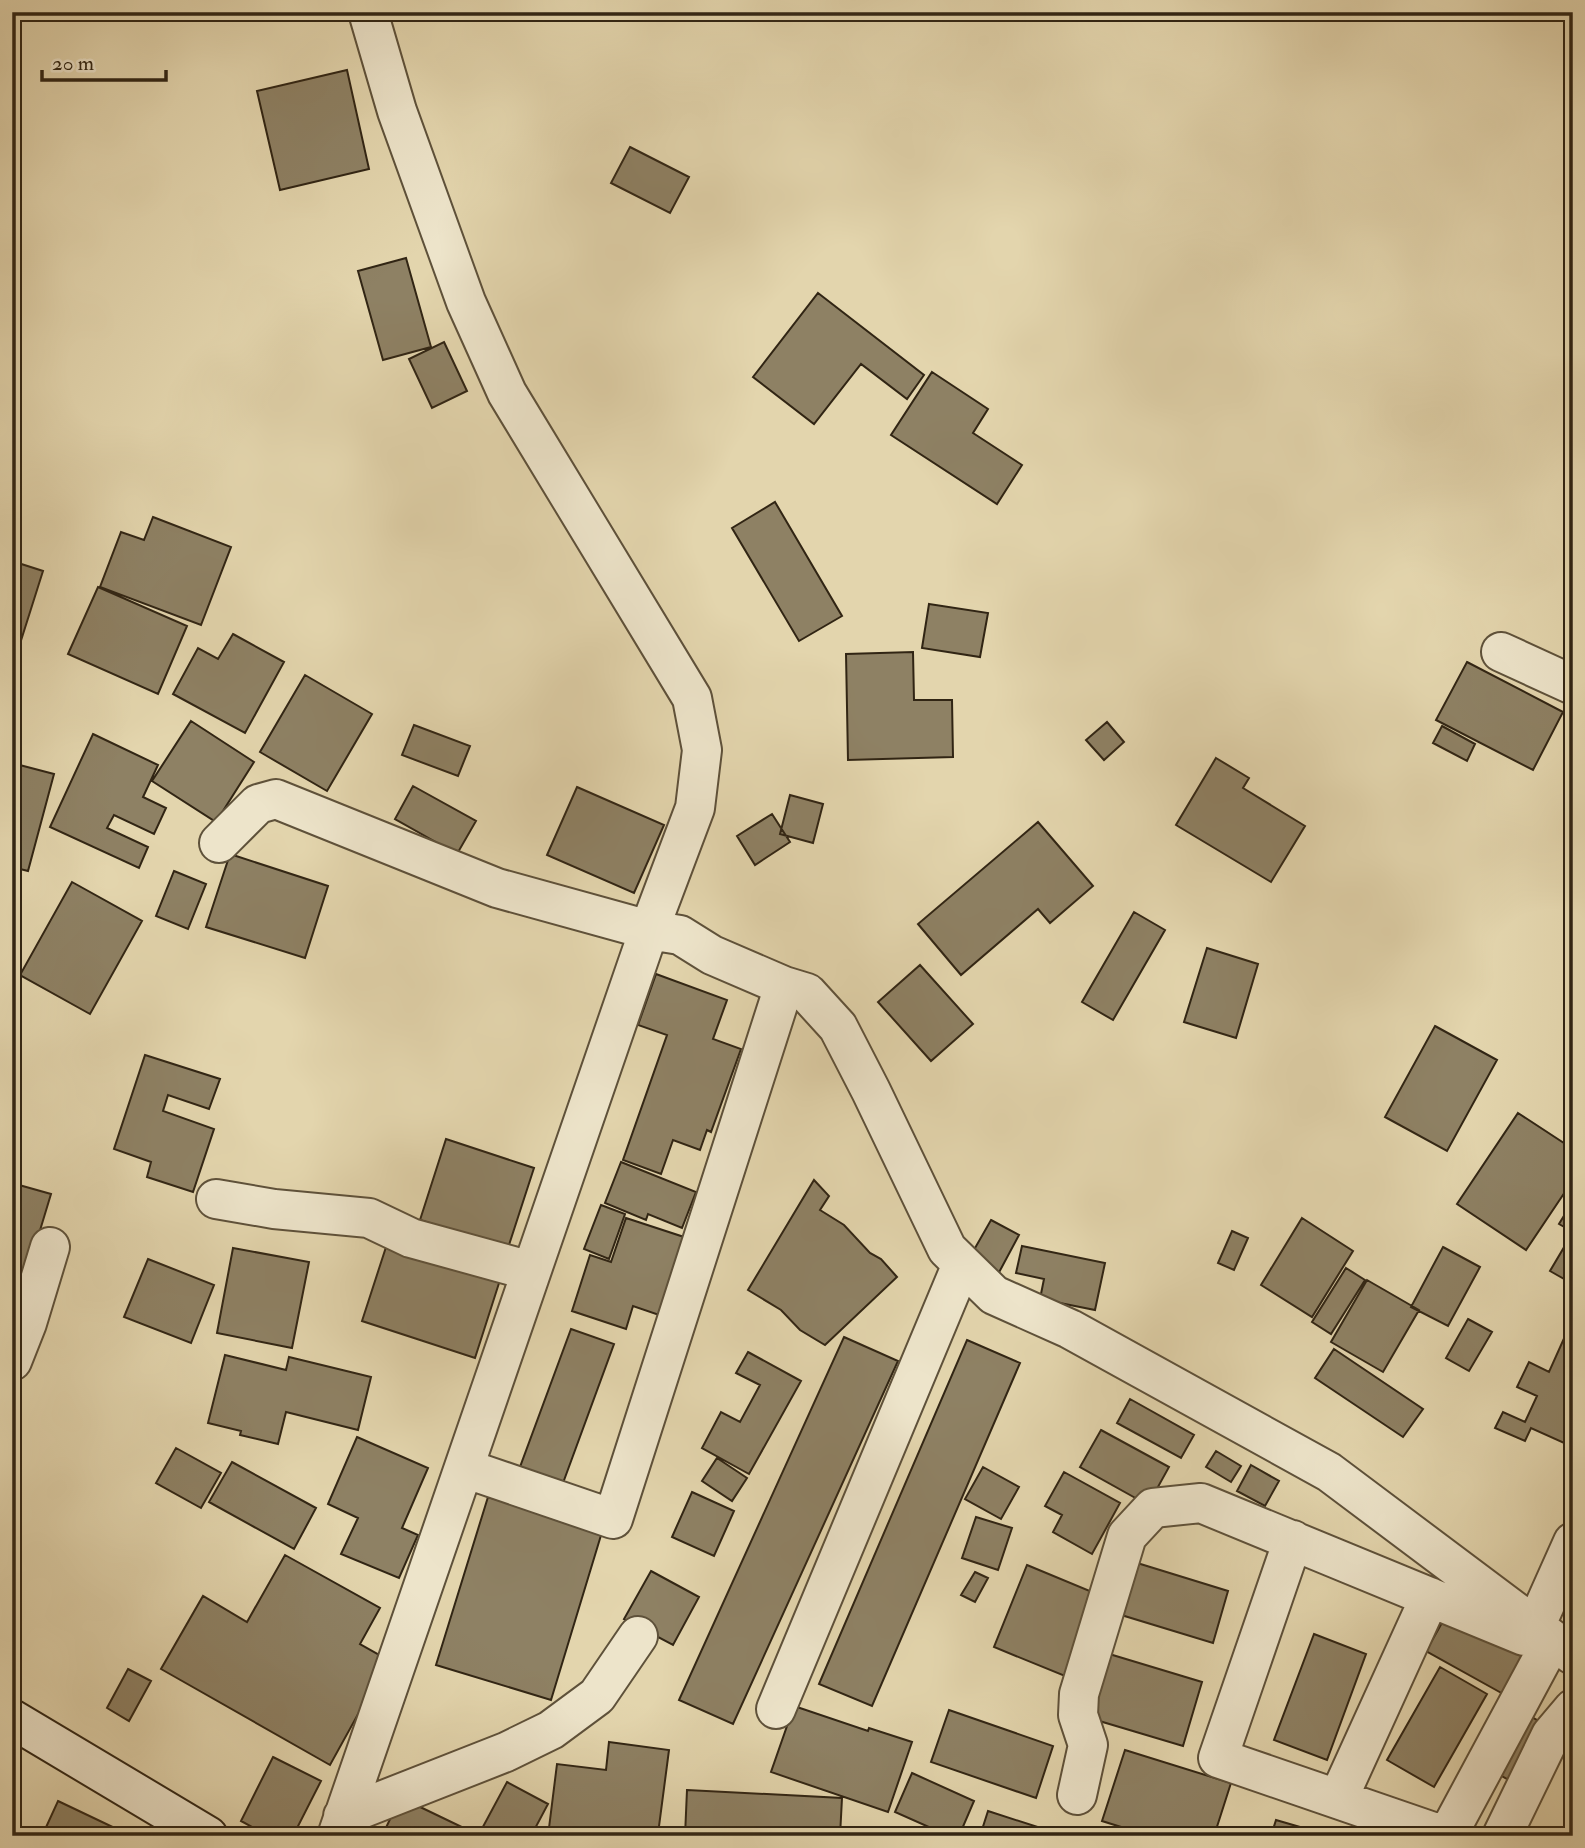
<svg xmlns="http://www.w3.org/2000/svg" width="1585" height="1848" font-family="'IM FELL Double Pica',serif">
  <rect width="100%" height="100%" fill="#e3d5ad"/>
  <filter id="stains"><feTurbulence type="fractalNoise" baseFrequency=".00286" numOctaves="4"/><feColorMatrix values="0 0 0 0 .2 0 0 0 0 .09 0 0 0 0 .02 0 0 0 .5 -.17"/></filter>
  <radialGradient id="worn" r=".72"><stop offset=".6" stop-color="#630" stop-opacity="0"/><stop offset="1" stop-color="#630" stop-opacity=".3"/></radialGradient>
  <path fill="#8e8164" stroke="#312514" stroke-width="2" d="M 347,70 L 369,169 L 280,190 L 257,91 Z
    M 630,147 L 689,177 L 670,213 L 611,183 Z
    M 406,258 L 431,347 L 383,360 L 358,271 Z
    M 818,293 L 924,375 L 907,399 L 861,364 L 814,424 L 753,377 Z
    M 444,342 L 467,391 L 432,408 L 409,359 Z
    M 932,372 L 988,409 L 973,433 L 1022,465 L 997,504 L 891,435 Z
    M 775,502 L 842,616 L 799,641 L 732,528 Z
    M 153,517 L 231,547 L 201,625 L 100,587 L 121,532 L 144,540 Z
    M 12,561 L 43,571 L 18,650 L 12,648 Z
    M 98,587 L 187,626 L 158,694 L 68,654 Z
    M 929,604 L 988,613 L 980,657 L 922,648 Z
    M 233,634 L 284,662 L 245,733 L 173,694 L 198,648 L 218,659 Z
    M 913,652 L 914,700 L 952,700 L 953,757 L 848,760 L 846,654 Z
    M 1467,662 L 1563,712 L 1533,770 L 1436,720 Z
    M 305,675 L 372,714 L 327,791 L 260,752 Z
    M 191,721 L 254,762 L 216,822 L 152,781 Z
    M 1107,722 L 1124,742 L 1104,760 L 1086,740 Z
    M 414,725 L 470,746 L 458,776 L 402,755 Z
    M 1442,726 L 1475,744 L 1467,761 L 1433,743 Z
    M 93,734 L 158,765 L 143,797 L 166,808 L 154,834 L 114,815 L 107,828 L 148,847 L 139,868 L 50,827 Z
    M 1216,758 L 1249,778 L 1243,788 L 1305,826 L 1271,882 L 1176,825 Z
    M 12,763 L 54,774 L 28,871 L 12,867 Z
    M 413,786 L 476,821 L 457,854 L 395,819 Z
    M 577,787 L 664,825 L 634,893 L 547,855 Z
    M 790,795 L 823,804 L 813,843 L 780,834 Z
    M 772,814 L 790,842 L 755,865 L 737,836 Z
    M 1038,822 L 1093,886 L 1050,923 L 1038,909 L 961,975 L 918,924 Z
    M 230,854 L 328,886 L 305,958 L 206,927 Z
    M 174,871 L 206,884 L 188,929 L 156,916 Z
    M 72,882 L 142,921 L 90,1014 L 20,975 Z
    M 1134,912 L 1165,930 L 1113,1020 L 1082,1002 Z
    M 1207,948 L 1258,964 L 1236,1038 L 1184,1022 Z
    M 920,965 L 973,1024 L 931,1061 L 878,1002 Z
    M 656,974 L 727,1000 L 713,1039 L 741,1049 L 711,1132 L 707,1130 L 700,1150 L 673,1140 L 661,1174 L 623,1160 L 667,1035 L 638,1025 Z
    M 1435,1026 L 1497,1060 L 1447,1151 L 1385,1117 Z
    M 145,1055 L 220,1079 L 209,1109 L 168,1095 L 163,1111 L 214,1129 L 193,1192 L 147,1177 L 151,1162 L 114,1149 Z
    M 1518,1113 L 1573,1149 L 1573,1180 L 1526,1250 L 1457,1204 Z
    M 446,1139 L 534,1168 L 508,1248 L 420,1220 Z
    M 621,1162 L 696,1192 L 682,1228 L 648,1214 L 646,1220 L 605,1203 Z
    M 814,1180 L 829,1196 L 820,1210 L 844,1225 L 870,1253 L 881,1259 L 897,1277 L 825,1345 L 800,1330 L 781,1310 L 748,1290 Z
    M 12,1183 L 51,1194 L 12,1323 Z
    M 1573,1201 L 1573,1284 L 1550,1271 L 1573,1232 L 1559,1224 Z
    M 601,1205 L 625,1214 L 609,1259 L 584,1249 Z
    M 626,1218 L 687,1238 L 662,1316 L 633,1306 L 626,1329 L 572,1311 L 590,1255 L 611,1262 Z
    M 1302,1218 L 1353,1251 L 1312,1317 L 1261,1285 Z
    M 991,1220 L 1019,1235 L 996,1278 L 967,1262 Z
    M 1232,1231 L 1248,1238 L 1234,1270 L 1218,1263 Z
    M 387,1244 L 500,1280 L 475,1358 L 362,1321 Z
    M 1022,1246 L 1105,1263 L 1095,1310 L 1040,1299 L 1044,1279 L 1016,1273 Z
    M 1443,1247 L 1480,1267 L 1448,1326 L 1411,1307 Z
    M 233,1248 L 309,1262 L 292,1348 L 217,1333 Z
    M 148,1259 L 214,1285 L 191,1343 L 124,1317 Z
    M 1346,1268 L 1365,1280 L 1331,1334 L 1312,1322 Z
    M 1367,1280 L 1419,1310 L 1383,1372 L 1331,1342 Z
    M 1468,1319 L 1492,1332 L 1469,1371 L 1446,1358 Z
    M 1570,1325 L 1573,1327 L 1573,1447 L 1531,1428 L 1525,1441 L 1495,1428 L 1503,1412 L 1525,1422 L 1537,1396 L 1517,1387 L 1529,1362 L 1549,1372 Z
    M 571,1329 L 614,1344 L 563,1483 L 520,1467 Z
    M 844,1337 L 898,1361 L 733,1724 L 679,1700 Z
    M 967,1340 L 1020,1363 L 872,1706 L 819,1684 Z
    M 1334,1349 L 1423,1409 L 1403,1437 L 1315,1378 Z
    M 748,1352 L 801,1381 L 749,1474 L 702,1448 L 721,1412 L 740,1422 L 760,1385 L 736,1373 Z
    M 225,1355 L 286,1370 L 289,1357 L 371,1377 L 358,1430 L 286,1412 L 278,1444 L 240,1435 L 241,1431 L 208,1423 Z
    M 1130,1399 L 1194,1435 L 1181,1458 L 1117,1423 Z
    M 1101,1430 L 1169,1467 L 1148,1505 L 1080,1467 Z
    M 357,1437 L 428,1468 L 402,1528 L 418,1535 L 399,1578 L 341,1554 L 358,1518 L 328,1504 Z
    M 176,1448 L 221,1473 L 201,1508 L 156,1483 Z
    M 1216,1451 L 1241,1466 L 1231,1482 L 1206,1467 Z
    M 717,1458 L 747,1478 L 732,1501 L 702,1481 Z
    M 232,1462 L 316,1508 L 294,1549 L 209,1502 Z
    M 1251,1465 L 1279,1481 L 1265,1506 L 1237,1491 Z
    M 983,1467 L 1019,1487 L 1001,1519 L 965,1499 Z
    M 1064,1472 L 1120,1503 L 1092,1554 L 1053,1532 L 1062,1515 L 1045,1506 Z
    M 692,1492 L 734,1511 L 714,1556 L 672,1537 Z
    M 488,1497 L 602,1532 L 551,1700 L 436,1665 Z
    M 976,1517 L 1012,1528 L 998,1570 L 962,1558 Z
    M 285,1555 L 380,1608 L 360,1644 L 388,1660 L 330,1765 L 161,1669 L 203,1596 L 247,1622 Z
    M 1134,1562 L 1228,1591 L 1213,1643 L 1118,1614 Z
    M 1027,1565 L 1097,1594 L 1065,1676 L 994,1647 Z
    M 651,1571 L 699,1597 L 673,1645 L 624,1619 Z
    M 975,1572 L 988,1578 L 975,1602 L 961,1595 Z
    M 1447,1614 L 1535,1663 L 1514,1700 L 1426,1651 Z
    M 1314,1634 L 1366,1654 L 1327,1760 L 1274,1740 Z
    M 1106,1653 L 1202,1682 L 1183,1746 L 1086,1717 Z
    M 1440,1667 L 1487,1694 L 1434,1787 L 1387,1760 Z
    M 128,1669 L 151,1681 L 129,1721 L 107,1708 Z
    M 1510,1705 L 1546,1725 L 1514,1783 L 1477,1762 Z
    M 794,1706 L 868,1731 L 869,1728 L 912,1742 L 888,1812 L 771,1772 Z
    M 949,1710 L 1053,1746 L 1036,1798 L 931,1762 Z
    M 609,1742 L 669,1750 L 658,1834 L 608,1828 L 607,1836 L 548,1836 L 557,1764 L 606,1770 Z
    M 1125,1750 L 1231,1783 L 1214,1836 L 1150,1836 L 1102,1821 Z
    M 273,1757 L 321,1781 L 293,1836 L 269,1836 L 241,1821 Z
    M 912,1773 L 974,1801 L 959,1836 L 949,1836 L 895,1812 Z
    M 507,1782 L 548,1804 L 531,1836 L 478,1836 Z
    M 687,1790 L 842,1798 L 840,1836 L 685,1836 Z
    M 58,1801 L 119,1830 L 116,1836 L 42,1836 Z
    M 416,1805 L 466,1829 L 463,1836 L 382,1836 L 392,1815 Z
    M 988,1811 L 1050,1831 L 1049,1836 L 980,1836 Z
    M 1276,1820 L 1331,1836 L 1271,1836 Z"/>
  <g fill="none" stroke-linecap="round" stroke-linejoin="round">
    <g stroke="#5e513a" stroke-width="42">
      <path id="minor" d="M 1501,652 L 1573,685
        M 219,843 L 258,804 L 276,799 L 497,888 L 649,930 L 680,935 L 712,955 L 784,986 L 807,993 L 838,1027 L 871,1091 L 947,1249 L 994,1295 L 1070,1329 L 1329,1472 L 1573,1655
        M 216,1199 L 274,1209 L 369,1218 L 411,1238 L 531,1271
        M 12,1361 L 27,1323 L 50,1247
        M 464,1468 L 613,1519 L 784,986
        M 1293,1540 L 1218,1758 L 1445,1836
        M 1535,1627 L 1573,1542
        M 776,1709 L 962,1264
        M 1077,1795 L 1088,1745 L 1078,1715 L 1079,1694 L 1127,1536 L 1153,1508 L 1201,1503 L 1524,1636
        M 1338,1799 L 1430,1597
        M 343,1816 L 506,1752 L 551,1730 L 597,1696 L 638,1636
        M 337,1836 L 649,930 L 695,808 L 702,750 L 692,698 L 507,393 L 466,302 L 397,111 L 368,12
        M 1447,1836 L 1549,1646
        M 1502,1836 L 1551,1735 L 1573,1709"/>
    </g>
    <g stroke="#312514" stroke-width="42">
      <path id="secondary" d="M 12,1719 L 208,1836"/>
    </g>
    <use href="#minor" stroke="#ede4ca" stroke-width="38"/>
    <use href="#secondary" stroke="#ede4ca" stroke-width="38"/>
  </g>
  <rect width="1585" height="1848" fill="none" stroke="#e3d5ad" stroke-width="42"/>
  <rect x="14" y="14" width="1557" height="1820" fill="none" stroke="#312514" stroke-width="3.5"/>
  <rect x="21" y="21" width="1543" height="1806" fill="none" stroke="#312514" stroke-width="2"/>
  <path d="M42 70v10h124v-10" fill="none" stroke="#312514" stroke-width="3.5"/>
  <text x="52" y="70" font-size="21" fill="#312514" stroke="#ede4ca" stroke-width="5" paint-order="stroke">20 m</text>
  <rect width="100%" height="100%" filter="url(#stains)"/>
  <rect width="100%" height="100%" fill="url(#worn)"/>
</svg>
